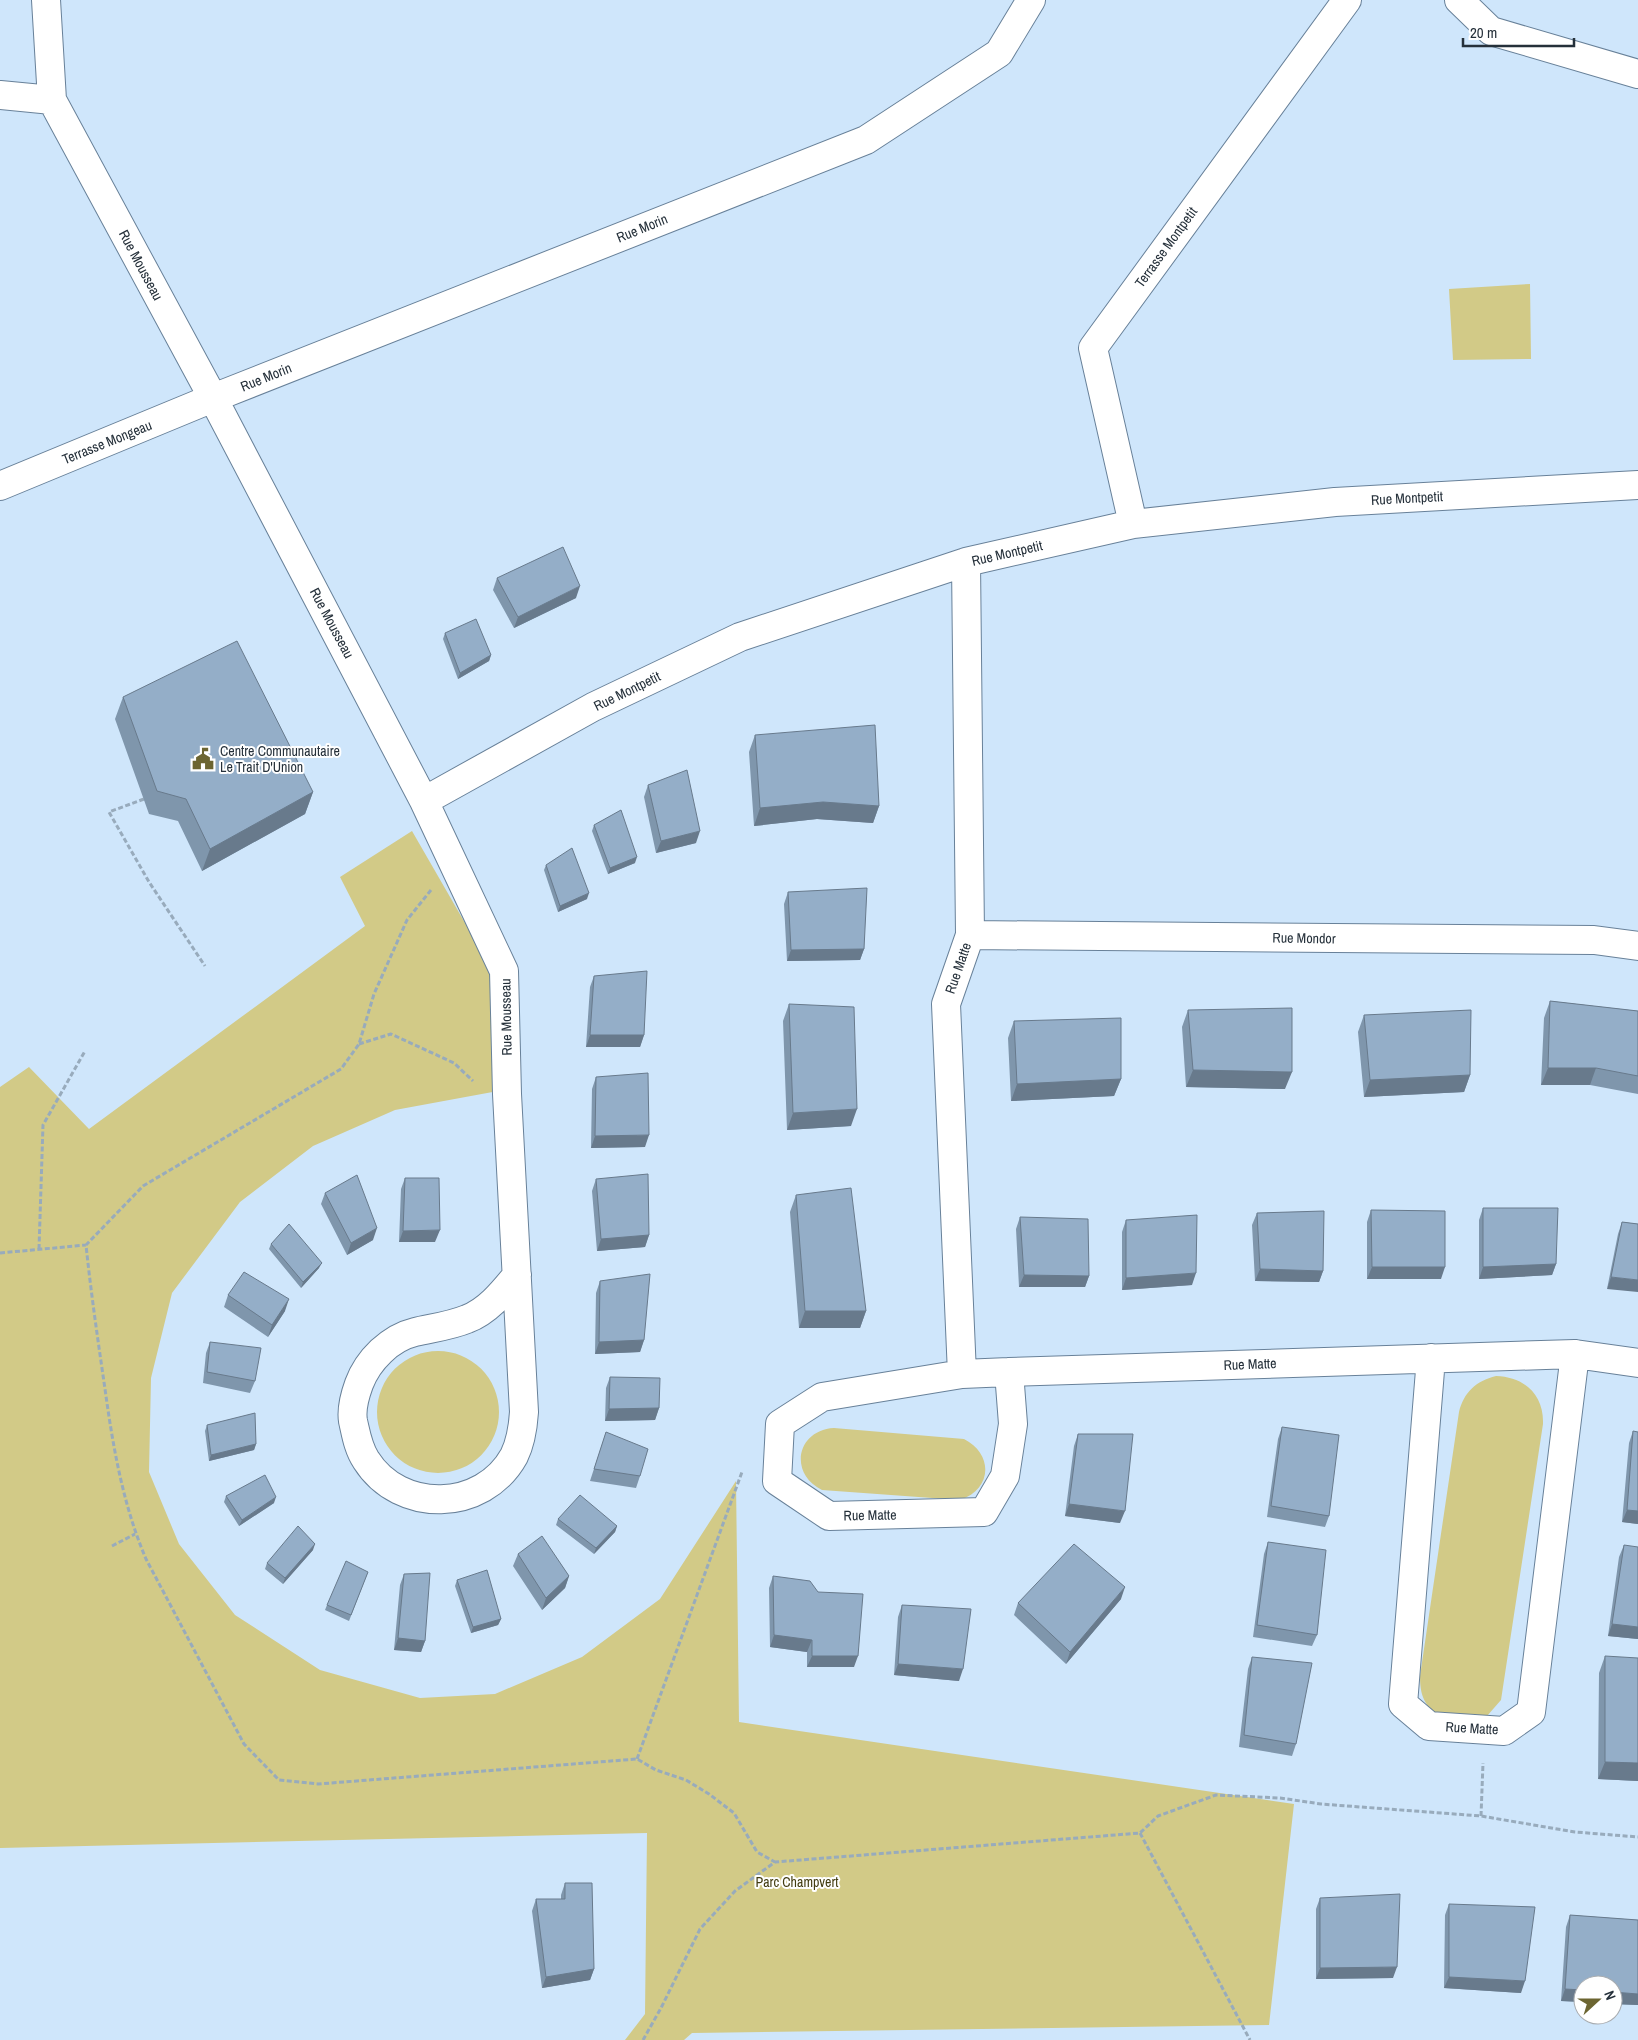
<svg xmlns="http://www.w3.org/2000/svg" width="1638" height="2040" font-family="'Archivo Narrow',sans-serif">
  <rect width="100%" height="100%" fill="#cfe6fb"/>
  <path fill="#d2ca87" d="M 1530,284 L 1531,359 L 1453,360 L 1449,289 Z
    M 412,831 L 495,975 L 498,1091 L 395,1110 L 313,1146 L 240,1202 L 172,1293 L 151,1378 L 149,1472 L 179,1544 L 235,1615 L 320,1670 L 420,1698 L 495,1694 L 582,1657 L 660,1599 L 736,1481 L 739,1722 L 1294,1804 L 1269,2025 L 692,2033 L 684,2040 L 625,2040 L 645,2014 L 647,1833 L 0,1848 L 0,1087 L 29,1067 L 89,1129 L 365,926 L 340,877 Z
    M377 1412a61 61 0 1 1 122 0a61 61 0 1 1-122 0Z
    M 1496,1376 C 1525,1377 1544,1395 1543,1424 L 1501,1700 L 1487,1716 L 1445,1722 C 1427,1707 1420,1701 1420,1676 L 1459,1412 C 1464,1392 1476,1381 1496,1376 Z
    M 834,1428 L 964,1439 C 994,1454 992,1490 960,1500 L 822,1490 C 788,1473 797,1430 834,1428 Z"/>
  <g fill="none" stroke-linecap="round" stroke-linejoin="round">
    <g stroke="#688199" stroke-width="30">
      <path id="street" d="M 46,0 L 52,100 L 213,398 L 424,801 L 504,971 L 507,1094 L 524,1412 C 523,1427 521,1442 514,1456 C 483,1512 400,1514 366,1460 C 358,1448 356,1434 353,1421 C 351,1409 355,1395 359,1384 C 368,1360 390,1338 415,1332 C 432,1328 450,1326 467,1319 C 488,1311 503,1292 517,1275
        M 1459,0 L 1491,31 L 1638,74
        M 0,95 L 52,100
        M 0,486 L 213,398 L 866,140 L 999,53 L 1031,0
        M 1133,524 L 1093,348 L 1347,0
        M 424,801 L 593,707 L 740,637 L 966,562 L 1133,524 L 1335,502 L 1638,485
        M 970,935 L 1594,940 L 1638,946
        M 1431,1358 L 1403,1704 L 1429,1726 L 1504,1731 L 1531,1712 L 1575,1354
        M 1009,1372 L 1013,1424 L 1005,1476 L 984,1512 L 829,1516 L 777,1481 L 780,1424 L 822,1397 L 962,1374 L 1009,1372 L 1575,1354 L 1638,1363
        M 962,1374 L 946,1004 L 970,935 L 966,562"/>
    </g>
    <path stroke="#98abbc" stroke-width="3" stroke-dasharray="5 2.5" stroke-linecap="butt" d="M 144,799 L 109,812 L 149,882 L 205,966
      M 431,890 L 407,920 L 374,994 L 359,1044 L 341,1069 L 143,1186 L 86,1245 C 91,1293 98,1341 105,1389 C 113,1447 123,1505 146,1559 L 244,1744 L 279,1780 L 318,1784 L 637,1759 L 656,1770 L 686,1780 L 709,1794 L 734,1813 L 757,1852 L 775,1862
      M 359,1044 L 391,1034 L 454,1063 L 473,1081
      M 39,1249 L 43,1125 L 85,1051
      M 0,1253 L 86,1245
      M 112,1546 L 135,1534
      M 637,1759 L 742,1472
      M 1481,1816 L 1483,1763
      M 1140,1833 L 1250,2040
      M 643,2040 L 661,2008 L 700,1929 L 735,1891 L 775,1862 L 1140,1833 L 1158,1816 L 1216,1795 L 1280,1798 L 1321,1804 L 1481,1816 L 1575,1832 L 1638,1837"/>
    <use href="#street" stroke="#fff" stroke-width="28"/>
  </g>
  <path fill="#7f96ac" d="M 497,578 L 576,598 L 514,628 L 493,590 Z
    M 445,633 L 491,655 L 489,661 L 458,679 L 443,639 Z
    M 123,697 L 313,792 L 305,814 L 202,871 L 178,821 L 149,814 L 115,719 Z
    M 755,735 L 879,806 L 873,823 L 817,819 L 754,826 L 749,752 Z
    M 648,785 L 696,843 L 656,853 L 644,797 Z
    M 594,825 L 635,863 L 608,874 L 592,831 Z
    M 546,865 L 587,899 L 558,912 L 544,870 Z
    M 788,892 L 864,949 L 860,960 L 787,961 L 784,904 Z
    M 594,976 L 644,1035 L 640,1047 L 586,1047 L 590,987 Z
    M 1550,1001 L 1638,1011 L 1638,1094 L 1590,1085 L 1541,1085 L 1544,1018 Z
    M 789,1004 L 851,1126 L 787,1130 L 783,1021 Z
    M 1188,1010 L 1285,1089 L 1186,1087 L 1182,1027 Z
    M 1364,1015 L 1470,1075 L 1464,1092 L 1364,1097 L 1358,1032 Z
    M 1014,1021 L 1121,1079 L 1114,1096 L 1011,1101 L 1008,1038 Z
    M 596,1077 L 645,1147 L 591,1148 L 592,1089 Z
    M 405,1178 L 435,1242 L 399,1242 L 401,1189 Z
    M 596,1179 L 649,1235 L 645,1247 L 597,1251 L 592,1191 Z
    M 325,1193 L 373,1240 L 347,1255 L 321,1204 Z
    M 796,1195 L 866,1311 L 860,1328 L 799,1328 L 790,1212 Z
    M 1483,1208 L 1556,1264 L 1552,1275 L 1479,1279 L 1479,1220 Z
    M 1371,1210 L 1441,1279 L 1367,1279 L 1367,1222 Z
    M 1257,1213 L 1323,1271 L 1319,1282 L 1255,1281 L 1252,1225 Z
    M 1020,1217 L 1089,1276 L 1085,1287 L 1019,1287 L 1016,1229 Z
    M 1126,1220 L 1192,1285 L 1122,1290 L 1122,1232 Z
    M 1622,1222 L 1638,1224 L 1607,1289 L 1618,1234 Z
    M 271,1244 L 319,1268 L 301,1288 L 269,1249 Z
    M 600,1281 L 644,1340 L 640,1352 L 595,1354 L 596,1293 Z
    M 228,1295 L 285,1311 L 268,1337 L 224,1307 Z
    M 210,1342 L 255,1381 L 250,1393 L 203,1383 L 206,1353 Z
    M 610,1377 L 659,1408 L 655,1420 L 605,1421 L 606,1388 Z
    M 207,1425 L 256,1444 L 254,1450 L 209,1461 L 205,1431 Z
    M 1282,1427 L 1329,1516 L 1325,1527 L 1267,1517 L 1278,1439 Z
    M 1633,1431 L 1638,1524 L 1622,1522 L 1629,1443 Z
    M 606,1432 L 640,1476 L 636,1488 L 590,1481 Z
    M 1078,1434 L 1120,1523 L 1065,1516 L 1074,1446 Z
    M 226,1496 L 274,1503 L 239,1526 L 224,1502 Z
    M 558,1519 L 617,1526 L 615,1532 L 594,1554 L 556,1525 Z
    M 1268,1542 L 1317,1635 L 1312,1646 L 1253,1637 L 1264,1554 Z
    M 1624,1545 L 1638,1639 L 1608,1636 L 1619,1557 Z
    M 313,1550 L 283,1584 L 265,1569 L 267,1563 Z
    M 518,1554 L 569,1576 L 565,1588 L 542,1610 L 513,1566 Z
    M 368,1572 L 349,1621 L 325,1610 L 327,1605 Z
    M 404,1574 L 425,1641 L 421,1652 L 394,1650 L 400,1585 Z
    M 773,1576 L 854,1667 L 807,1667 L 807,1652 L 770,1647 L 769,1588 Z
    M 457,1580 L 501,1619 L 498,1625 L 471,1633 L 455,1586 Z
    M 1121,1599 L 1066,1664 L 1014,1615 L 1018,1603 Z
    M 902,1605 L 959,1681 L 894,1675 L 898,1617 Z
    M 1605,1656 L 1638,1781 L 1598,1779 L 1599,1673 Z
    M 1252,1657 L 1296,1744 L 1292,1756 L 1239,1747 L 1248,1669 Z
    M 565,1883 L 594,1969 L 590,1980 L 542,1988 L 532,1911 L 536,1899 L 561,1899 L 561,1895 Z
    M 1320,1898 L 1393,1978 L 1316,1979 L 1316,1909 Z
    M 1449,1904 L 1521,1993 L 1444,1988 L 1445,1915 Z
    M 1570,1915 L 1638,1920 L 1638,2005 L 1613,2004 L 1613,1985 L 1583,1985 L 1583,2002 L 1561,2001 L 1566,1927 Z"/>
  <path fill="#687a8c" d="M 580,586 L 576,598 L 514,628 L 518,617 Z
    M 491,655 L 489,661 L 458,679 L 460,673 Z
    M 313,792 L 305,814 L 202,871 L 210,849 Z
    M 823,802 L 879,806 L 873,823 L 817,819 L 754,826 L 760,808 Z
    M 700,831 L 696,843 L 656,853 L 661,841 Z
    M 637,857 L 635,863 L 608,874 L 610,868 Z
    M 589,893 L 587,899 L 558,912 L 560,906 Z
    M 864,949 L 860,960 L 787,961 L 791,950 Z
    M 590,1035 L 644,1035 L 640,1047 L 586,1047 Z
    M 1548,1068 L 1596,1068 L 1590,1085 L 1541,1085 Z
    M 1193,1070 L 1292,1072 L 1285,1089 L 1186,1087 Z
    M 1470,1075 L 1464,1092 L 1364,1097 L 1370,1080 Z
    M 1121,1079 L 1114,1096 L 1011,1101 L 1017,1084 Z
    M 857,1109 L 851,1126 L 787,1130 L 793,1113 Z
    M 649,1135 L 645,1147 L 591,1148 L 595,1136 Z
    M 377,1228 L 373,1240 L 347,1255 L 351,1243 Z
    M 440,1230 L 435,1242 L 399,1242 L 403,1231 Z
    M 649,1235 L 645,1247 L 597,1251 L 601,1239 Z
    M 322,1263 L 319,1268 L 301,1288 L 303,1282 Z
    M 1556,1264 L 1552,1275 L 1479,1279 L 1483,1267 Z
    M 1372,1267 L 1445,1267 L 1441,1279 L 1367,1279 Z
    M 1260,1269 L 1323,1271 L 1319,1282 L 1255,1281 Z
    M 1196,1273 L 1192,1285 L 1122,1290 L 1126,1278 Z
    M 1024,1275 L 1089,1276 L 1085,1287 L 1019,1287 Z
    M 1611,1277 L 1638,1280 L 1638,1292 L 1607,1289 Z
    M 289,1299 L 285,1311 L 268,1337 L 272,1325 Z
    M 805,1311 L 866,1311 L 860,1328 L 799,1328 Z
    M 644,1340 L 640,1352 L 595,1354 L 599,1342 Z
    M 659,1408 L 655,1420 L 605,1421 L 609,1409 Z
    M 256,1444 L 254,1450 L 209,1461 L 211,1455 Z
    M 276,1497 L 274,1503 L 239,1526 L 242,1520 Z
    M 1069,1504 L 1125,1511 L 1120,1523 L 1065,1516 Z
    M 1627,1510 L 1638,1511 L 1638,1524 L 1622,1522 Z
    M 617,1526 L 615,1532 L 594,1554 L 596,1548 Z
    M 315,1544 L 313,1550 L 283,1584 L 285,1578 Z
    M 569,1576 L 565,1588 L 542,1610 L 546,1598 Z
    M 1125,1587 L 1121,1599 L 1066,1664 L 1070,1652 Z
    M 501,1619 L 498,1625 L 471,1633 L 473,1627 Z
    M 1612,1624 L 1638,1627 L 1638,1639 L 1608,1636 Z
    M 774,1635 L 812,1640 L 807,1652 L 770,1647 Z
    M 398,1638 L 425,1641 L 421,1652 L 394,1650 Z
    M 812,1656 L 858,1656 L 854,1667 L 807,1667 Z
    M 898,1664 L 963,1669 L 959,1681 L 894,1675 Z
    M 1605,1762 L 1638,1763 L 1638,1781 L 1598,1779 Z
    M 1397,1967 L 1393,1978 L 1316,1979 L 1320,1968 Z
    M 594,1969 L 590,1980 L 542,1988 L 546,1977 Z
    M 1449,1977 L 1525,1981 L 1521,1993 L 1444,1988 Z
    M 1565,1989 L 1583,1990 L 1583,2002 L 1561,2001 Z
    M 1613,1992 L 1638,1994 L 1638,2005 L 1613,2004 Z"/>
  <path fill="#94aec8" stroke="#687a8c" d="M 563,547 L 580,586 L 518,617 L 497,578 Z
    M 476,619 L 491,655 L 460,673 L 445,633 Z
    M 237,641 L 313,792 L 210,849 L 186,799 L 157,791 L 123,697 Z
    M 875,725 L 879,806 L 823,802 L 760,808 L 755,735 Z
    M 687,770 L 700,831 L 661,841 L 648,785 Z
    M 621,810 L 637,857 L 610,868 L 594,825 Z
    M 572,848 L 589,893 L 560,906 L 546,865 Z
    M 867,888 L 864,949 L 791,950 L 788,892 Z
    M 647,971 L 644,1035 L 590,1035 L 594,976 Z
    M 1550,1001 L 1638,1011 L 1638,1076 L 1596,1068 L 1548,1068 Z
    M 789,1004 L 854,1007 L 857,1109 L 793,1113 Z
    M 1292,1008 L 1292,1072 L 1193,1070 L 1188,1010 Z
    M 1471,1010 L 1470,1075 L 1370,1080 L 1364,1015 Z
    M 1121,1018 L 1121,1079 L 1017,1084 L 1014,1021 Z
    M 648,1073 L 649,1135 L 595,1136 L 596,1077 Z
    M 648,1174 L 649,1235 L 601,1239 L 596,1179 Z
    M 357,1175 L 377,1228 L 351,1243 L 325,1193 Z
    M 405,1178 L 439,1178 L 440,1230 L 403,1231 Z
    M 851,1188 L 866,1311 L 805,1311 L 796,1195 Z
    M 1483,1208 L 1558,1208 L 1556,1264 L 1483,1267 Z
    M 1371,1210 L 1445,1211 L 1445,1267 L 1372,1267 Z
    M 1324,1211 L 1323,1271 L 1260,1269 L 1257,1213 Z
    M 1197,1215 L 1196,1273 L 1126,1278 L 1126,1220 Z
    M 1020,1217 L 1088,1219 L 1089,1276 L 1024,1275 Z
    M 1622,1222 L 1638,1224 L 1638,1280 L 1611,1277 Z
    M 289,1224 L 322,1263 L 303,1282 L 271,1244 Z
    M 244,1272 L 289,1299 L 272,1325 L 228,1295 Z
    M 650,1274 L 644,1340 L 599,1342 L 600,1281 Z
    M 210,1342 L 261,1348 L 255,1381 L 207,1372 Z
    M 610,1377 L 660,1378 L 659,1408 L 609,1409 Z
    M 255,1413 L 256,1444 L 211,1455 L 207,1425 Z
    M 1282,1427 L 1339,1435 L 1329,1516 L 1271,1506 Z
    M 1633,1431 L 1638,1432 L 1638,1511 L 1627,1510 Z
    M 606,1432 L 648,1449 L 640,1476 L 594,1469 Z
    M 1078,1434 L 1133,1434 L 1125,1511 L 1069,1504 Z
    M 265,1475 L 276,1497 L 242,1520 L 226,1496 Z
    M 580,1495 L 617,1526 L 596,1548 L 558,1519 Z
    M 298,1526 L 315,1544 L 285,1578 L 267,1563 Z
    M 542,1536 L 569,1576 L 546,1598 L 518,1554 Z
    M 1268,1542 L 1326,1550 L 1317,1635 L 1257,1625 Z
    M 1074,1544 L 1125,1587 L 1070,1652 L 1018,1603 Z
    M 1624,1545 L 1638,1547 L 1638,1627 L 1612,1624 Z
    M 346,1561 L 368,1572 L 351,1615 L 327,1605 Z
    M 487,1570 L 501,1619 L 473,1627 L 457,1580 Z
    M 430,1573 L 425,1641 L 398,1638 L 404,1574 Z
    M 773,1576 L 810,1581 L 818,1592 L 863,1594 L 858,1656 L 812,1656 L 812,1640 L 774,1635 Z
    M 902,1605 L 971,1609 L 963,1669 L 898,1664 Z
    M 1605,1656 L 1638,1658 L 1638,1763 L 1605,1762 Z
    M 1252,1657 L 1312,1663 L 1296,1744 L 1244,1735 Z
    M 565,1883 L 592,1883 L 594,1969 L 546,1977 L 536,1899 L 565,1899 Z
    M 1400,1894 L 1397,1967 L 1320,1968 L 1320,1898 Z
    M 1449,1904 L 1535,1907 L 1525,1981 L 1449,1977 Z
    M 1570,1915 L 1638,1920 L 1638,1994 L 1613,1992 L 1613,1985 L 1583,1985 L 1583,1990 L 1565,1989 Z"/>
  <defs>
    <g id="civic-bare" transform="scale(1.725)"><path d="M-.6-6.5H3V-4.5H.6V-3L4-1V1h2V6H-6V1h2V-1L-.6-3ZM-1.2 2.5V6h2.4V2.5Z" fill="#6c6531" stroke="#fff" stroke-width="2.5" paint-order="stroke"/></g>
  </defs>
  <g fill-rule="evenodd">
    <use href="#civic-bare" x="203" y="759"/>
  </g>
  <g text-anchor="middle" stroke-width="4" stroke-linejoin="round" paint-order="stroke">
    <g font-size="14" fill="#25303a" stroke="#fff">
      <text transform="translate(642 228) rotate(-22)" y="5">Rue Morin</text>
      <text transform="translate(1166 247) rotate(-54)" y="5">Terrasse Montpetit</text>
      <text transform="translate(141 265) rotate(62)" y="5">Rue Mousseau</text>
      <text transform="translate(266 377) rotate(-22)" y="5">Rue Morin</text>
      <text transform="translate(107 442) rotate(-22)" y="5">Terrasse Mongeau</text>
      <text transform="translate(1407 498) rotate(-3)" y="5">Rue Montpetit</text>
      <text transform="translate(1007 553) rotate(-13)" y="5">Rue Montpetit</text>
      <text transform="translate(332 623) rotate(62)" y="5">Rue Mousseau</text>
      <text transform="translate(627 691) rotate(-26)" y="5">Rue Montpetit</text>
      <text transform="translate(1304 938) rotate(1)" y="5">Rue Mondor</text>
      <text transform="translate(958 968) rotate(-71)" y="5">Rue Matte</text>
      <text transform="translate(506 1017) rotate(-91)" y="5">Rue Mousseau</text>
      <text transform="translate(1250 1364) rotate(-2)" y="5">Rue Matte</text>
      <text transform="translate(870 1515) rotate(-1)" y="5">Rue Matte</text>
      <text transform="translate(1472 1728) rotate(3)" y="5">Rue Matte</text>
    </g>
    <g font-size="14" fill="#25303a" stroke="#fff" text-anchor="start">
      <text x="220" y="756">Centre Communautaire<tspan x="220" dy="16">Le Trait D'Union</tspan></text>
    </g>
    <g font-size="14" fill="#423c10" stroke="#fff">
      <text x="797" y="1887">Parc Champvert</text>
    </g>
  </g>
  <g transform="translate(1598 2000) rotate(69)"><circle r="24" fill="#ffffff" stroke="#a8acb0"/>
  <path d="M0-4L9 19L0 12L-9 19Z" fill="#6c6531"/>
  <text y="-8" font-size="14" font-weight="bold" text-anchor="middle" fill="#25303a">N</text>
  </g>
  <path d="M1463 38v8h111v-8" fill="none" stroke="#25303a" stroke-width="2.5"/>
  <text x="1470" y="38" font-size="15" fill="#25303a" stroke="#ffffff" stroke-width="4" paint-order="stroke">20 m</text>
</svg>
